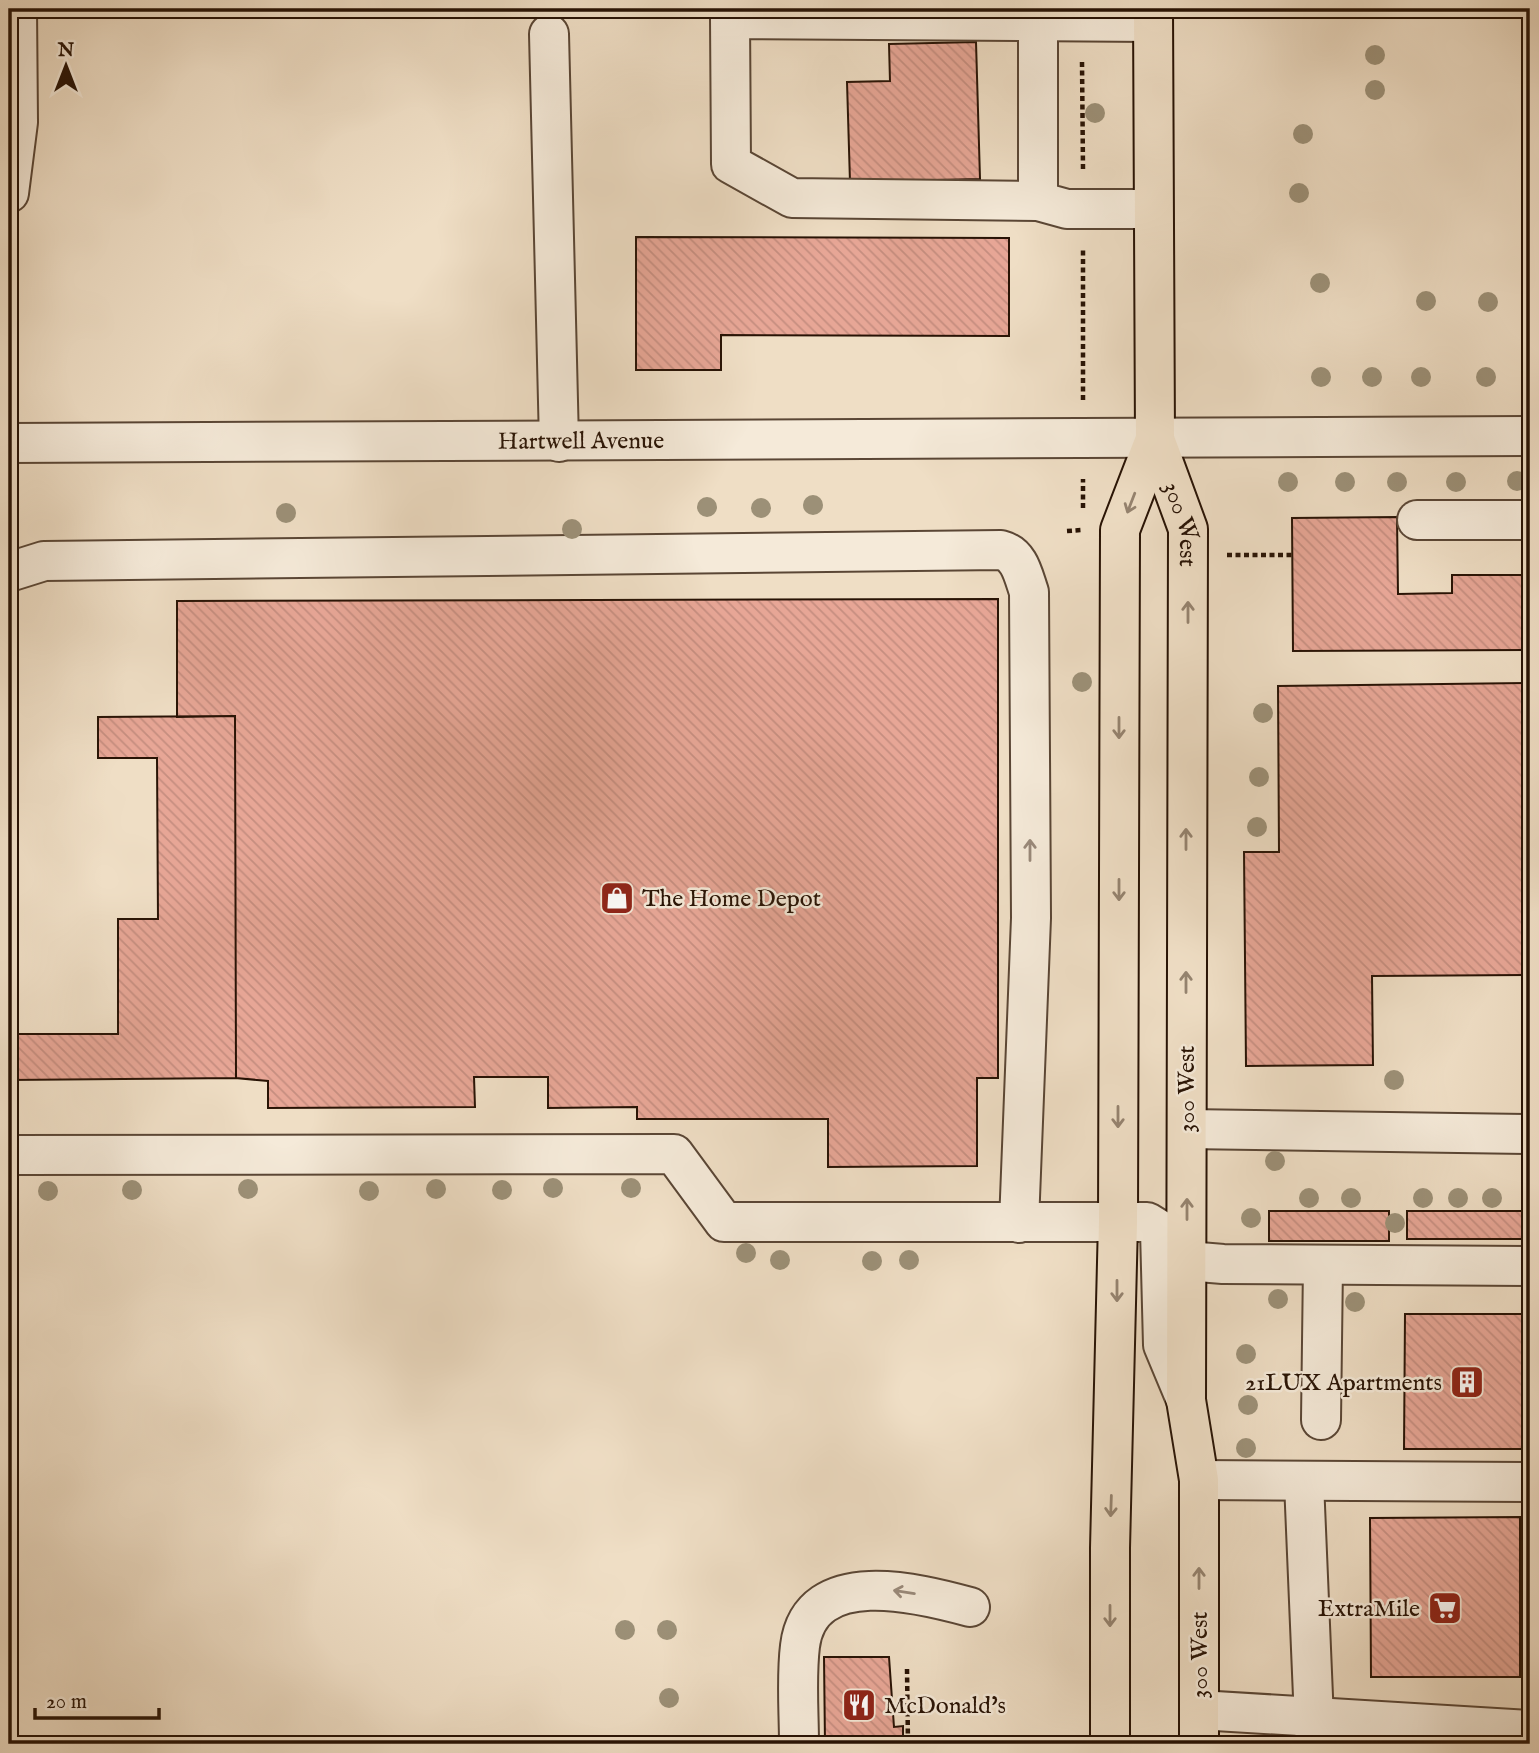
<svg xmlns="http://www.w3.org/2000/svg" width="1539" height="1753" font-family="'IM FELL English',serif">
  <defs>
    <pattern id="building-back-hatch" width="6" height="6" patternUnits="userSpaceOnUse" patternTransform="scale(1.75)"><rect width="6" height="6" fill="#e7a696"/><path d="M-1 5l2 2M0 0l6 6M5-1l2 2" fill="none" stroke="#c68e80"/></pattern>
  </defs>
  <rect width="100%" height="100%" fill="#efdec5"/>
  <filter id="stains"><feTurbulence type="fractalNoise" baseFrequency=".00286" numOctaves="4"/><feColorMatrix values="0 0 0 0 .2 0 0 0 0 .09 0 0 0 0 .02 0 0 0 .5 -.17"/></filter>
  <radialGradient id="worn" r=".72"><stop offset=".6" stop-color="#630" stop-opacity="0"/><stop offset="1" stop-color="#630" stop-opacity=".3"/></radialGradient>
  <path fill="url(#building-back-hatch)" stroke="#281305" stroke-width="2" d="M 976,42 L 980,179 L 850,182 L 847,82 L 890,81 L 889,44 Z
    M 636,237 L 1009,238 L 1009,336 L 721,335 L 721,370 L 636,370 Z
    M 1397,517 L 1398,594 L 1452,593 L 1452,575 L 1530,575 L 1530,650 L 1293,651 L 1292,518 Z
    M 998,599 L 998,1078 L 977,1078 L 977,1166 L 828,1167 L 828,1119 L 637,1119 L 637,1107 L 548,1108 L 548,1077 L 474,1077 L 475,1107 L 268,1108 L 268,1081 L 236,1078 L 235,716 L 177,717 L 177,601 Z
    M 1530,683 L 1530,975 L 1372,976 L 1373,1065 L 1246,1066 L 1244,852 L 1279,852 L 1278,686 Z
    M 235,716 L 236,1078 L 9,1080 L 9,1034 L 118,1034 L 118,919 L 158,919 L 157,758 L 98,758 L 98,717 Z
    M 1269,1211 L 1389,1211 L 1389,1241 L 1269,1241 Z
    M 1407,1211 L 1530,1211 L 1530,1239 L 1407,1239 Z
    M 1405,1314 L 1530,1314 L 1530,1449 L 1404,1449 Z
    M 1520,1517 L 1520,1677 L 1371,1677 L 1370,1518 Z
    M 824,1657 L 889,1657 L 894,1727 L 903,1726 L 903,1744 L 825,1744 Z"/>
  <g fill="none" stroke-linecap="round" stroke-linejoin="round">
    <g stroke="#5a4635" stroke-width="42">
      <g id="minor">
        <path d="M 1038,21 L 1038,201 L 1067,209 L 1152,209"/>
        <path d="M 549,34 L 559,442"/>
        <path d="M 9,193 L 18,122 L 17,9"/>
        <path d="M 1038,201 L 792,198 L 731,164 L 730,19 L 1153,22"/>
        <path id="s1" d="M 9,443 L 1530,436"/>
        <path d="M 1417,520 L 1530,520"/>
        <path d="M 9,572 L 44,561 L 1001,550 C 1020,555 1023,575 1029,592 L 1031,918 L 1019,1223"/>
        <path d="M 1187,1129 L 1530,1134"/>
        <path d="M 9,1155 L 674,1154 L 724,1222 L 1147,1222 L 1160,1230 L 1163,1345 L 1186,1400"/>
        <path d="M 1187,1261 L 1223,1264 L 1530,1266"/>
        <path d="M 1321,1420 L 1323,1265"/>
        <path d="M 1199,1480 L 1530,1482"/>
        <path d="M 1304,1482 L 1315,1744"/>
        <path d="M 1199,1710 L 1530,1730"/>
        <path d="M 799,1744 C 799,1712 796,1678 800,1646 C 810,1565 919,1593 970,1607"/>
      </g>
    </g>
    <g stroke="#281305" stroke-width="42">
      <g id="major">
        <path id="s2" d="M 1153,9 L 1155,439 L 1188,529 L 1186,1400 L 1199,1480 L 1199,1744"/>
        <path d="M 1110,1744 L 1110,1548 L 1118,1222 L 1120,530 L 1155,439"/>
      </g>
    </g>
    <path stroke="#281305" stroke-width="4.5" stroke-dasharray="5 3.5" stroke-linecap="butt" d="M 1082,62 L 1083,169
      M 1083,400 L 1083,248
      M 1083,508 L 1083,479
      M 1067,531 L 1081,530
      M 1227,555 L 1292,555
      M 907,1669 L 908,1744"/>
    <use href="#minor" stroke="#f5ead9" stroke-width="38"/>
    <use href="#major" stroke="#efdec5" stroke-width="38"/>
  </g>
  <g fill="#9c9077">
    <circle cx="1375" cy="55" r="10"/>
    <circle cx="1375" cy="90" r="10"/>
    <circle cx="1095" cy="113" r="10"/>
    <circle cx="1303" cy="134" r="10"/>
    <circle cx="1299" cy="193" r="10"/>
    <circle cx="1320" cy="283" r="10"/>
    <circle cx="1426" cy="301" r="10"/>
    <circle cx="1488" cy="302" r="10"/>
    <circle cx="1321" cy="377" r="10"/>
    <circle cx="1372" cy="377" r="10"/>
    <circle cx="1421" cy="377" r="10"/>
    <circle cx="1486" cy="377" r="10"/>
    <circle cx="1517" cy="481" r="10"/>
    <circle cx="1288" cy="482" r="10"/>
    <circle cx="1345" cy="482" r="10"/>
    <circle cx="1397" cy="482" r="10"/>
    <circle cx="1456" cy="482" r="10"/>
    <circle cx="813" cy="505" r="10"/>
    <circle cx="707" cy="507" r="10"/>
    <circle cx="761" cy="508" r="10"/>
    <circle cx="286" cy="513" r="10"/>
    <circle cx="572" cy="529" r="10"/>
    <circle cx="1082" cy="682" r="10"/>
    <circle cx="1263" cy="713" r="10"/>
    <circle cx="1259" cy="777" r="10"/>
    <circle cx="1257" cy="827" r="10"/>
    <circle cx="1394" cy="1080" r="10"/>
    <circle cx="1275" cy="1161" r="10"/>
    <circle cx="553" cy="1188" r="10"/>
    <circle cx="631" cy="1188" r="10"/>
    <circle cx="248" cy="1189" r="10"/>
    <circle cx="436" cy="1189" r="10"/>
    <circle cx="132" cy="1190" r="10"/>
    <circle cx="502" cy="1190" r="10"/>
    <circle cx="48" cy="1191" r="10"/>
    <circle cx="369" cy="1191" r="10"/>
    <circle cx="1309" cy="1198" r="10"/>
    <circle cx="1351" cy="1198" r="10"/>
    <circle cx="1423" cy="1198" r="10"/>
    <circle cx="1458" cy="1198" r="10"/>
    <circle cx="1492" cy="1198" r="10"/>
    <circle cx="1251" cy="1218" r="10"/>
    <circle cx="1395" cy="1223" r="10"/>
    <circle cx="746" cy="1253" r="10"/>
    <circle cx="780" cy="1260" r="10"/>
    <circle cx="909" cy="1260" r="10"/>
    <circle cx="872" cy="1261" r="10"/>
    <circle cx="1278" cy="1299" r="10"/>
    <circle cx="1355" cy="1302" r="10"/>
    <circle cx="1246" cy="1354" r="10"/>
    <circle cx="1248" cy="1405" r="10"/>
    <circle cx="1246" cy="1448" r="10"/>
    <circle cx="625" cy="1630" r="10"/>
    <circle cx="667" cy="1630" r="10"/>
    <circle cx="669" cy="1698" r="10"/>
  </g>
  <defs><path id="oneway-shaft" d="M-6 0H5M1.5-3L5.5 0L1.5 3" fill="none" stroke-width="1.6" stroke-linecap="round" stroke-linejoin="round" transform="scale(1.75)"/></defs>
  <g stroke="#95836f">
    <use href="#oneway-shaft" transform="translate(1131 503) rotate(111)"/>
    <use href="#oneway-shaft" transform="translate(1188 612) rotate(-90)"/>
    <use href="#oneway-shaft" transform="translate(1119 728) rotate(90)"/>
    <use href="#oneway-shaft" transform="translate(1186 839) rotate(-90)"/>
    <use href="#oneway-shaft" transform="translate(1119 890) rotate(90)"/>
    <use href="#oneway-shaft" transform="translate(1186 982) rotate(-90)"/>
    <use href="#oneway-shaft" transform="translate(1118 1117) rotate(90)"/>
    <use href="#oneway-shaft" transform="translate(1187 1209) rotate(-90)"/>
    <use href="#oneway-shaft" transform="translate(1117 1291) rotate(90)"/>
    <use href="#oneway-shaft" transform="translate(1111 1506) rotate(92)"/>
    <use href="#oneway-shaft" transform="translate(1199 1578) rotate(-90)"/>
    <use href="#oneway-shaft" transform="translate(1110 1616) rotate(90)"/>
  </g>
  <g stroke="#99897a">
    <use href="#oneway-shaft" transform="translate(1030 850) rotate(-90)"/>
    <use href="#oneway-shaft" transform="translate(904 1592) rotate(-171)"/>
  </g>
  <defs>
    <g id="shop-square" transform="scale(1.75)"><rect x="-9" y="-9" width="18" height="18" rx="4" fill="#8f2418" stroke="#f5ead9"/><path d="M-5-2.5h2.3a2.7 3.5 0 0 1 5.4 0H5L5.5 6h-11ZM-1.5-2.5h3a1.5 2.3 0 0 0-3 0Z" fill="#fff"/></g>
    <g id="building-square" transform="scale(1.75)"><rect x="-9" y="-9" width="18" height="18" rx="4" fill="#8f2418" stroke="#f5ead9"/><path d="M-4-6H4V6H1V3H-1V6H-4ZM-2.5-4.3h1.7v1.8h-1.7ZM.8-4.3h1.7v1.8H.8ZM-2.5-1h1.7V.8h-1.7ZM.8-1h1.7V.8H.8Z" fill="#fff"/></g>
    <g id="supermarket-square" transform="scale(1.75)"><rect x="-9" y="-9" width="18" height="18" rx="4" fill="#8f2418" stroke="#f5ead9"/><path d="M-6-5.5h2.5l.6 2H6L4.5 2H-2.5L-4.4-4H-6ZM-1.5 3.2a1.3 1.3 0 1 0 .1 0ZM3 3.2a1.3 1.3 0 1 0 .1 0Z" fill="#fff"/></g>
    <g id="restaurant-square" transform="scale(1.75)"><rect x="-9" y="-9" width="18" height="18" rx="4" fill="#8f2418" stroke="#f5ead9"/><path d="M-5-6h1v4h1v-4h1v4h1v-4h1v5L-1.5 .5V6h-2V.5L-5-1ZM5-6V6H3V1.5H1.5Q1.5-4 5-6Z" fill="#fff"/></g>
  </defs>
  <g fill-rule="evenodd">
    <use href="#shop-square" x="617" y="898"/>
    <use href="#building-square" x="1467" y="1382"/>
    <use href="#supermarket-square" x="1445" y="1608"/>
    <use href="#restaurant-square" x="859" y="1705"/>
  </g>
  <g text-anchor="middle" stroke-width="5" stroke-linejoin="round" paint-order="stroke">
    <g font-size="24" fill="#281305" stroke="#f5ead9">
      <text dy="8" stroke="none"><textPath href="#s1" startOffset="572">Hartwell Avenue</textPath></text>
      <text dy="8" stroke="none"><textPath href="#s2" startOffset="520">300 West</textPath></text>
      <text transform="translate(1186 1089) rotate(-90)" y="8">300 West</text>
      <text transform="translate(1199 1655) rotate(-90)" y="8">300 West</text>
    </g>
    <g font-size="24" fill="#281305" stroke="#f5ead9" text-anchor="start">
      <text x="642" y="906">The Home Depot</text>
      <text x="1442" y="1390" text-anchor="end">21LUX Apartments</text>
      <text x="1420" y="1616" text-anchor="end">ExtraMile</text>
      <text x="884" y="1713">McDonald's</text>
    </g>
  </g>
  <rect width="1539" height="1753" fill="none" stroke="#efdec5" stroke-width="35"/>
  <rect x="10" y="10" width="1518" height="1732" fill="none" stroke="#281305" stroke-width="3.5"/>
  <rect x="18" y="18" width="1504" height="1718" fill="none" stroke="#281305" stroke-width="2"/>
  <g transform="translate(66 66)" stroke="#f5ead9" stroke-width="5" paint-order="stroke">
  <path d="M0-5L12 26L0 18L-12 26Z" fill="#281305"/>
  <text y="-10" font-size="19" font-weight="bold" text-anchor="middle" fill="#281305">N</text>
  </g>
  <path d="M35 1708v10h124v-10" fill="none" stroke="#281305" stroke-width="3.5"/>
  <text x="46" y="1708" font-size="21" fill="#281305" stroke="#f5ead9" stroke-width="5" paint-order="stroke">20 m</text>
  <rect width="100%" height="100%" filter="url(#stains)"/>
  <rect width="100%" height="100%" fill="url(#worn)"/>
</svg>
